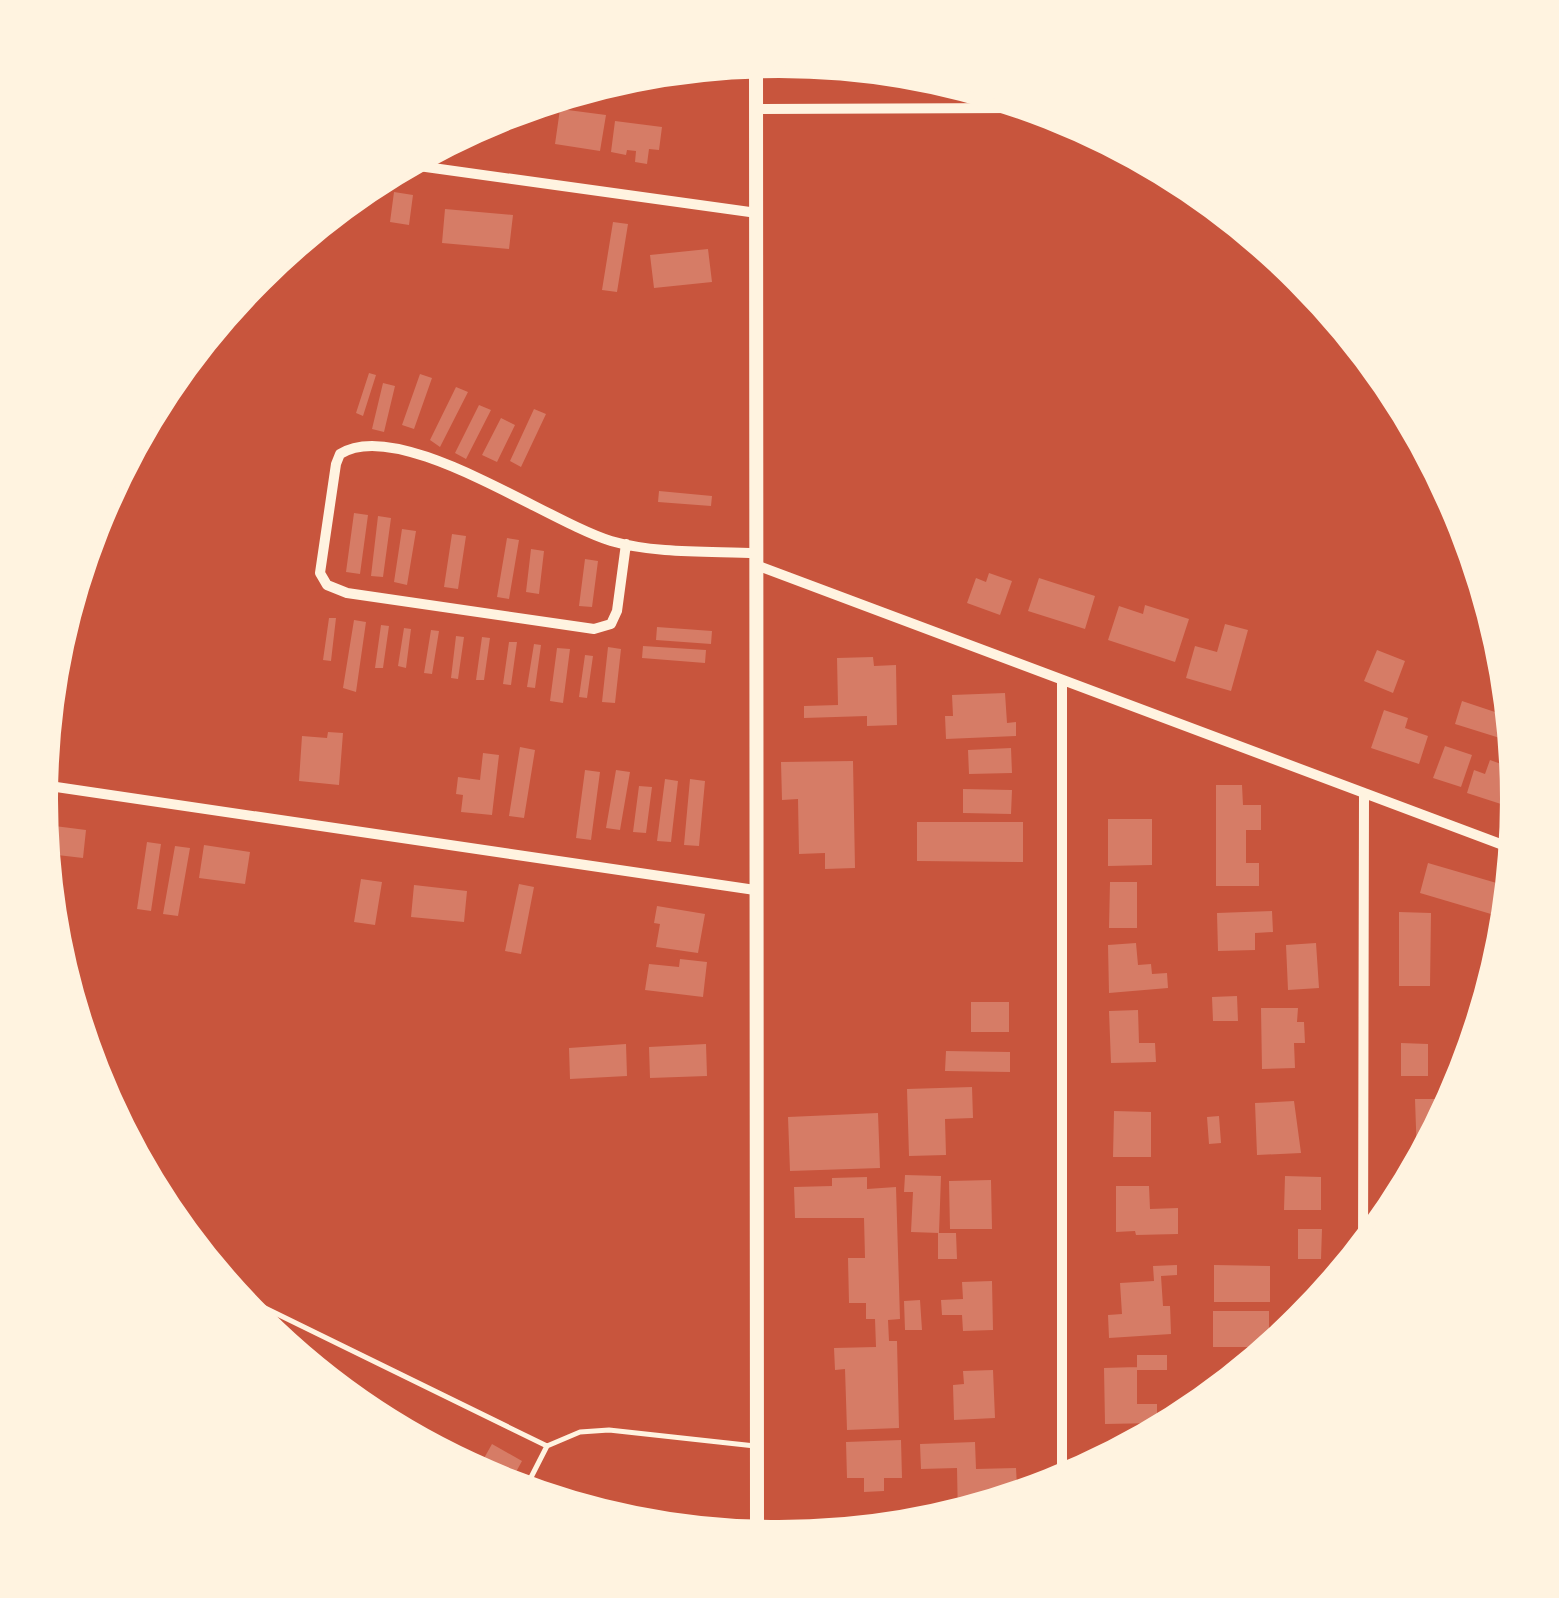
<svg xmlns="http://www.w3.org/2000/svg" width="1559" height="1598" font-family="'Golos Text',sans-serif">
  <rect width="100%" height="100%" fill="#c8553d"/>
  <path fill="#d67c66" d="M 560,109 L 606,115 L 600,151 L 555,144 Z
    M 498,110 L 495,135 L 482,133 L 484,117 Z
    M 615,121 L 662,127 L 659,150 L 649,149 L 647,164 L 635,162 L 636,151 L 627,150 L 626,155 L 611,152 Z
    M 394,192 L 413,195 L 409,225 L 390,222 Z
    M 445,209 L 513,215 L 509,249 L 442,243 Z
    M 613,222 L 628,224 L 617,292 L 602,290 Z
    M 708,249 L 712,282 L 654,288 L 650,255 Z
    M 369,373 L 376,375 L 363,416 L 356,413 Z
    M 420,374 L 432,378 L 414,429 L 402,425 Z
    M 383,383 L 395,386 L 384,432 L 372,429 Z
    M 456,387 L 468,392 L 440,447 L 430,440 Z
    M 479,405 L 491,410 L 466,459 L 455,453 Z
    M 534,409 L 546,414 L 521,467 L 510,461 Z
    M 501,418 L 515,425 L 497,462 L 482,455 Z
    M 659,491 L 712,496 L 711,506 L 658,502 Z
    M 354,513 L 368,515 L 360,574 L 346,572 Z
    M 378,516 L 391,518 L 383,577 L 371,576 Z
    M 402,529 L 416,531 L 407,585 L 394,582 Z
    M 452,534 L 466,536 L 458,589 L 444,587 Z
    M 507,538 L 519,540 L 509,599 L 497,597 Z
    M 531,549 L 544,551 L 539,594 L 526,592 Z
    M 585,559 L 598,561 L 592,607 L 579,606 Z
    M 989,573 L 1012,581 L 1000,615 L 967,603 L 976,578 L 986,582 Z
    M 1039,578 L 1095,596 L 1085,629 L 1028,611 Z
    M 1145,605 L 1189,619 L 1175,662 L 1108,640 L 1119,606 L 1143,614 Z
    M 329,618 L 336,618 L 331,661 L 323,660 Z
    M 354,620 L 366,622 L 356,692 L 343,688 Z
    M 1225,624 L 1248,630 L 1231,691 L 1186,678 L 1195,646 L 1217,652 Z
    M 381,625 L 389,626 L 383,668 L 375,668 Z
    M 657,627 L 712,631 L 711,644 L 656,640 Z
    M 404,628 L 411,629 L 406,668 L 398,666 Z
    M 431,630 L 439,631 L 432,674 L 424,673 Z
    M 456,636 L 464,637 L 458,679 L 451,678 Z
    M 482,637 L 490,638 L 484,680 L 476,680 Z
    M 509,642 L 517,642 L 511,685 L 503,684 Z
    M 534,644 L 541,645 L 535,688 L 527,687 Z
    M 643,646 L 706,650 L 705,663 L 642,658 Z
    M 608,647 L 621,649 L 615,703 L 602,702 Z
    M 557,648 L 570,649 L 563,703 L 550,701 Z
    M 1377,650 L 1405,661 L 1393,693 L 1364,681 Z
    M 585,655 L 593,656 L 587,698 L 579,697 Z
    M 873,657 L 874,666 L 896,665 L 897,725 L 867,726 L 867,716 L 804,718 L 804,706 L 838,705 L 837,658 Z
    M 1005,693 L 1007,723 L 1016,722 L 1016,736 L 946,739 L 945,716 L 953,716 L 952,695 Z
    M 1462,701 L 1510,717 L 1503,739 L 1455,724 Z
    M 1384,710 L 1408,718 L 1405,728 L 1428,736 L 1419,764 L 1371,748 Z
    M 328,732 L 343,733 L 339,785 L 299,781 L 302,736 L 327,738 Z
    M 1445,746 L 1472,755 L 1461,787 L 1433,778 Z
    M 520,747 L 535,750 L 524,818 L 509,816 Z
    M 1011,748 L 1012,773 L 969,774 L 968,750 Z
    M 483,753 L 499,755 L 492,815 L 461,812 L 463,795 L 456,794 L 458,777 L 480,780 Z
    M 1490,760 L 1515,769 L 1504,805 L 1467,793 L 1474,770 L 1485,774 Z
    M 853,761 L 855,868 L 825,869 L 825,853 L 799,854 L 798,799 L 782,800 L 781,762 Z
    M 585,770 L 600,772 L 591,840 L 576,838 Z
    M 616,770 L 630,772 L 620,830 L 606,828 Z
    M 665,779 L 678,781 L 671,842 L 657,841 Z
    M 690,779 L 705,781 L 699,846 L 684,845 Z
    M 1216,785 L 1242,785 L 1243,805 L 1261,805 L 1261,830 L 1246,830 L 1246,863 L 1259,863 L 1259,886 L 1216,886 Z
    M 639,786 L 652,787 L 646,833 L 633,832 Z
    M 963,789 L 1012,790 L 1011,814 L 963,813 Z
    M 1108,819 L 1152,819 L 1152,865 L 1108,866 Z
    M 917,822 L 1023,822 L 1023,862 L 917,861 Z
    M 39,824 L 86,830 L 83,858 L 40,853 Z
    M 147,842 L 161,844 L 151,911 L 137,909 Z
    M 204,845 L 250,852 L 245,884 L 199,878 Z
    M 175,846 L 190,848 L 178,916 L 163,914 Z
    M 1428,863 L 1500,884 L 1491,914 L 1420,893 Z
    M 361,879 L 382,882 L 375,925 L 354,922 Z
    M 1110,882 L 1137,882 L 1137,928 L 1109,928 Z
    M 519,884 L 534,887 L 521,954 L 505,951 Z
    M 414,885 L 467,891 L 464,922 L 411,917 Z
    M 657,906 L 705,914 L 698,953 L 656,947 L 660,924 L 654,923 Z
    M 1272,911 L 1273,932 L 1255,933 L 1255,950 L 1218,951 L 1217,913 Z
    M 1399,912 L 1431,913 L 1430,986 L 1399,986 Z
    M 1136,943 L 1138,965 L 1151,964 L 1152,974 L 1167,973 L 1168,988 L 1109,993 L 1108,945 Z
    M 1316,943 L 1319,988 L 1288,990 L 1286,945 Z
    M 680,959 L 707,962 L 703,997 L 645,990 L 649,964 L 679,967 Z
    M 1237,996 L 1238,1021 L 1213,1021 L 1212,997 Z
    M 971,1002 L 1009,1002 L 1009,1032 L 971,1032 Z
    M 1261,1008 L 1298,1008 L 1297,1022 L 1304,1022 L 1305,1043 L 1294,1043 L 1295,1068 L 1262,1069 Z
    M 1138,1010 L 1139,1043 L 1155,1043 L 1156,1062 L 1111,1063 L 1109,1011 Z
    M 1401,1043 L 1428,1044 L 1428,1076 L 1401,1076 Z
    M 626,1044 L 627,1076 L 570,1079 L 569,1048 Z
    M 706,1044 L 707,1076 L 650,1078 L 649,1047 Z
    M 946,1051 L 1010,1052 L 1010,1072 L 945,1071 Z
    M 972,1087 L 973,1118 L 945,1119 L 946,1155 L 909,1156 L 907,1089 Z
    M 1415,1099 L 1443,1099 L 1443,1114 L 1451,1114 L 1428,1157 L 1417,1157 Z
    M 1294,1101 L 1301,1153 L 1257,1155 L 1255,1103 Z
    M 1114,1111 L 1151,1112 L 1151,1157 L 1113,1157 Z
    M 878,1113 L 880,1168 L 790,1171 L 788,1117 Z
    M 1219,1116 L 1221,1143 L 1209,1144 L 1207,1117 Z
    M 905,1175 L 941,1176 L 939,1233 L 911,1232 L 913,1192 L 904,1192 Z
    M 1285,1176 L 1321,1177 L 1321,1210 L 1284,1210 Z
    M 867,1177 L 867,1189 L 896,1187 L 900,1319 L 888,1320 L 889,1341 L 897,1341 L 899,1428 L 847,1430 L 845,1369 L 835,1370 L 834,1348 L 876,1347 L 875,1319 L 866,1319 L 866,1303 L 849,1303 L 848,1258 L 865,1258 L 864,1218 L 795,1218 L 794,1187 L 832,1186 L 832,1178 Z
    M 1397,1179 L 1416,1179 L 1396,1215 Z
    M 991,1180 L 992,1229 L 950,1229 L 949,1181 Z
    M 1116,1186 L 1149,1186 L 1150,1209 L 1178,1208 L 1178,1234 L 1136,1235 L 1135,1231 L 1116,1232 Z
    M 1298,1229 L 1322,1229 L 1321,1259 L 1298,1259 Z
    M 938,1233 L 956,1233 L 957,1259 L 938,1259 Z
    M 1177,1265 L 1177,1275 L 1161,1276 L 1163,1306 L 1170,1306 L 1171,1334 L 1109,1338 L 1108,1315 L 1122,1314 L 1120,1283 L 1154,1281 L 1153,1266 Z
    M 1214,1265 L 1270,1266 L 1270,1302 L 1214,1302 Z
    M 992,1281 L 993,1330 L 963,1331 L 962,1315 L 942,1315 L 941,1300 L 963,1299 L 962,1282 Z
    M 920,1300 L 922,1330 L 905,1330 L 904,1301 Z
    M 1213,1311 L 1269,1311 L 1269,1347 L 1213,1347 Z
    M 1137,1355 L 1167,1355 L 1167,1370 L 1137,1370 Z
    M 1137,1367 L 1137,1404 L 1157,1404 L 1157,1423 L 1105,1424 L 1104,1368 Z
    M 993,1370 L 995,1418 L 954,1420 L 953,1385 L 964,1384 L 963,1371 Z
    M 901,1440 L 902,1478 L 884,1478 L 884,1491 L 864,1492 L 864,1478 L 847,1478 L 846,1442 Z
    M 975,1442 L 976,1469 L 1016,1468 L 1017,1487 L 1005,1487 L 1006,1500 L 1017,1501 L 958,1519 L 957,1468 L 921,1469 L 920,1444 Z
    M 492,1444 L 522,1461 L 506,1490 L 474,1476 Z"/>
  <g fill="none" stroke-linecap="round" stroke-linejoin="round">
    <path stroke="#fff3e0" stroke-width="5" d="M 220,1286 L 547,1446 L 522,1495
      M 547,1446 L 580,1432 L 609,1430 L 755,1446"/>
    <path stroke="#fff3e0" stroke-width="10" d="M 756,109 L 1055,108
      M 397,163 L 757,213
      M 626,544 L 617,611 L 611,624 L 594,629 L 347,593 L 327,585 L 320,573 L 336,464 L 340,454 C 399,416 548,522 611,541 C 656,554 709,551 756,553
      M 756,565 L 1519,851
      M 1062,680 L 1062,1488
      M 36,784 L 755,890
      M 1363,1256 L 1364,793"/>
    <path stroke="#fff3e0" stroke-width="14" d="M 756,57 L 757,1541"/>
  </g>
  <path d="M0 0H1559V1598H0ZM52 799a727 727 0 1 1 1454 0a727 727 0 1 1-1454 0Z" fill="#fff3e0" fill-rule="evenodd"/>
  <path fill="none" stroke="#fff3e0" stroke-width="12" d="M52 799a727 727 0 1 1 1454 0a727 727 0 1 1-1454 0Z"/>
</svg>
